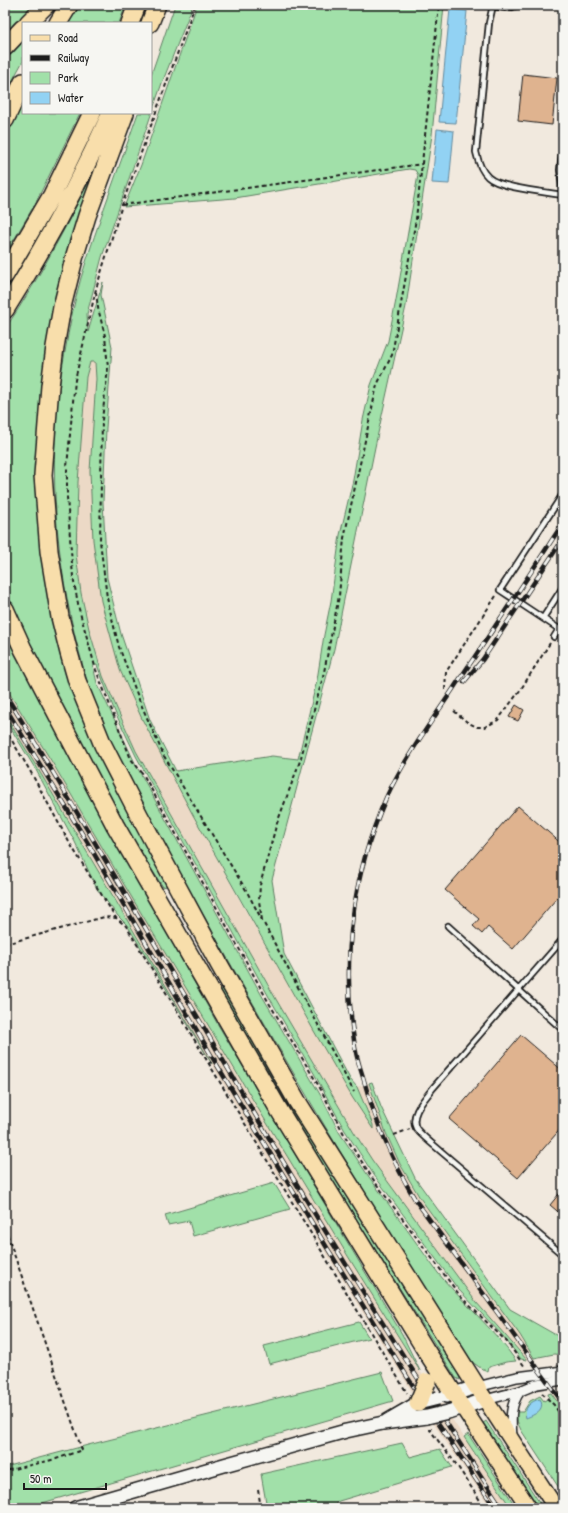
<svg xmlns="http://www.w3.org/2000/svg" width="568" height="1513" font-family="'Patrick Hand',sans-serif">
  <rect width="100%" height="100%" fill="#f1e9de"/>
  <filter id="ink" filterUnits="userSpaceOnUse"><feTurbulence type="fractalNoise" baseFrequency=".025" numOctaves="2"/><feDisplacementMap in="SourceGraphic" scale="8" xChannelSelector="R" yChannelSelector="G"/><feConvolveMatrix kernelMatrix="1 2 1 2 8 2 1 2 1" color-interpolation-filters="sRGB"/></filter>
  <g filter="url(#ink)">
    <path fill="#ecd9c6" d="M 90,362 L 95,362 L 96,379 L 90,471 L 93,540 L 120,670 L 193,815 L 243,906 L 328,1055 L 373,1125 L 357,1087 L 369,1083 L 386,1133 L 400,1164 L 420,1198 L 520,1335 L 534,1358 L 527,1360 L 476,1302 L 372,1160 L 354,1132 L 277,1001 L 136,751 L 118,711 L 103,676 L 89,629 L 81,593 L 76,554 L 78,482 L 82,417 L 86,377 Z
      M 5,686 L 52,762 L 122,881 L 354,1266 L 420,1371 L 511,1508 L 491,1508 L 414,1395 L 258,1143 L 38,769 L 5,715 Z
      M 561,1391 L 563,1394 L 563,1410 L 551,1393 Z"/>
    <path fill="#a1e0a9" stroke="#5e7e62" d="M 5,5 L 41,5 L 5,41 Z
      M 78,5 L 126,5 L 119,23 L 66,23 Z
      M 175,5 L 193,5 L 162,83 L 102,257 L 87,314 L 88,332 L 103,282 L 101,295 L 112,347 L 106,428 L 103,502 L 107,578 L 121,634 L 150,720 L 176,771 L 272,756 L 298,759 L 317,680 L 324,635 L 331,601 L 340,535 L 353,480 L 363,420 L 371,385 L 388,341 L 396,300 L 418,175 L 415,170 L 409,169 L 235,198 L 124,207 L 141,165 L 197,5 L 444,5 L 432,135 L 406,306 L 375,447 L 334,649 L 272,880 L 284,954 L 350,1079 L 357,1087 L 373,1125 L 373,1129 L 352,1097 L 314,1031 L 193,815 L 142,719 L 120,670 L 101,601 L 93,540 L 90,471 L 96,379 L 95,362 L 90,362 L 86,377 L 78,482 L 76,554 L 81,593 L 89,629 L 103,676 L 118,711 L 136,751 L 277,1001 L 354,1132 L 372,1160 L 476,1302 L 527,1360 L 521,1359 L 502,1335 L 458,1289 L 374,1175 L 344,1129 L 315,1075 L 269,997 L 136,756 L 115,712 L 97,665 L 93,666 L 97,683 L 137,767 L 261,994 L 321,1096 L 339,1132 L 367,1174 L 438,1273 C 463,1303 494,1329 516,1361 L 506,1362 L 489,1367 L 488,1372 C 462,1360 449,1332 435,1310 C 415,1278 396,1246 378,1214 C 365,1192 352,1170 338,1148 C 281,1053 225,956 172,858 C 144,808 114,757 94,703 C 86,681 81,658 75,636 C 53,543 47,446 65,352 C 69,328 74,302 81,278 C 98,222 119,168 138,113 L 151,113 L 151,75 Z
      M 23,36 L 23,61 L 5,94 L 5,54 Z
      M 23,98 L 23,113 L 80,113 L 35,204 L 5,255 L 5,137 Z
      M 100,113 L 104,113 L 73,178 L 5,297 L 5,288 L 19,266 Z
      M 100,159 L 95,180 L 38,478 L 96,749 L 108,775 L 167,886 L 163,887 L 138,848 L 46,677 L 5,594 L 5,329 C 42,275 71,217 100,159 Z
      M 5,634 L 124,856 L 217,1023 L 402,1334 L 420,1371 L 354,1266 L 259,1110 L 122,881 L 52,762 L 5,686 Z
      M 5,715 L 38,769 L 212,1064 L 127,925 L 118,916 L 97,889 L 75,842 L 36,770 L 5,719 Z
      M 224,989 L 458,1371 L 460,1380 L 456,1378 L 355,1217 L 336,1191 L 298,1129 L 220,990 Z
      M 372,1082 L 381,1107 L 415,1178 L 510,1309 L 563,1339 L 563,1355 L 554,1354 L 534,1358 L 520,1335 L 420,1198 L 400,1164 L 386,1133 L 369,1083 Z
      M 274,1183 L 290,1209 L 193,1236 L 189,1221 L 168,1225 L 165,1215 Z
      M 359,1322 L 369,1338 L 269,1364 L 264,1346 Z
      M 382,1372 L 393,1401 L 25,1508 L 5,1508 L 5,1467 L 88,1445 Z
      M 551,1393 L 563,1410 L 563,1494 L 521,1430 C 518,1424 516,1419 516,1412 L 523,1412 L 530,1401 L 540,1396 L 544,1401 L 549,1398 L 548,1394 Z
      M 486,1421 L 543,1508 L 537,1508 L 488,1435 L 482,1424 Z
      M 468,1434 L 516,1507 L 517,1508 L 511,1508 L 464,1437 Z
      M 402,1443 L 410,1457 L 440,1449 L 452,1467 L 339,1501 L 330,1508 L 267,1508 L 261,1474 Z"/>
    <path fill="#92d2f3" stroke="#63899d" d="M 450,9 L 467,11 L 456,123 L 439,122 Z
      M 437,129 L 454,131 L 449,184 L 432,183 Z
      M 540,1399 C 546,1410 534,1415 526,1418 C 523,1409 530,1401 540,1399 Z"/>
    <path fill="#dfb38f" stroke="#1c1c1c" d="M 523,74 L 557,78 L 552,125 L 518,121 Z
      M 516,705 L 524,710 L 518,721 L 509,717 Z
      M 518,806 L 563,845 L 563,891 L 513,949 L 488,927 L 482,934 L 473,926 L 479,919 L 445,890 Z
      M 521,1035 L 563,1071 L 563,1126 L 518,1178 L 449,1119 Z
      M 563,1189 L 563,1216 L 550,1205 Z"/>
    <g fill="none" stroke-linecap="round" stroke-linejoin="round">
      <g stroke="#1c1c1c" stroke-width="8">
        <path id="lane" d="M 492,5 C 500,9 509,9 518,5
          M 493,5 L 489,23 L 476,152 C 478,161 481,171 488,177 C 499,188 546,192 563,195
          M 563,145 L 560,170 L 563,192
          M 543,618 L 563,587
          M 554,637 L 559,629 L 500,590 L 563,494
          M 448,926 L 563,1030
          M 563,939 L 433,1088 C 426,1098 409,1114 416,1128 C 419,1133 426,1138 430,1142 L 563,1255"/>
      </g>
      <g stroke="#1c1c1c" stroke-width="12">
        <path id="street" d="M 477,1387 L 517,1377 L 563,1371
          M 485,1400 L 520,1391 L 537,1384 L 563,1380
          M 512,1438 C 511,1421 509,1406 520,1391"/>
      </g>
      <g stroke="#1c1c1c" stroke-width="16">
        <path id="secondary" d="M 446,1396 L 477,1387
          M 448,1412 L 485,1400
          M 387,1421 L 418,1403
          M 75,1508 L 224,1465 L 346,1431 L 383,1423 L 427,1417"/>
      </g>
      <g stroke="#1c1c1c" stroke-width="18">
        <path id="primary" d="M 477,1387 L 556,1508
          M 454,1394 L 529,1508"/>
      </g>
      <g stroke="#1c1c1c" stroke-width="20">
        <path id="highway" d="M 28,23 L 46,5
          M 58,23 L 69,5
          M 130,23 L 137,5
          M 150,23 L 157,5
          M 5,47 L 23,28
          M 125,113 L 87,216 L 75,255 L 62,307 L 55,347 L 50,386 L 43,475 L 49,551 L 60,617 L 69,653 L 77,681 L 103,745 L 139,815 L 219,964 L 297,1101 L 477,1387
          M 5,120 L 23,82
          M 5,275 L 52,195 L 92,113
          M 5,310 C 45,247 80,181 111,113
          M 5,609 L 23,649 L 115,825 L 279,1110 L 425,1349 L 454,1394"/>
      </g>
      <path stroke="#1c1c1c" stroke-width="2" stroke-dasharray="4 3" stroke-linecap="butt" d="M 195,5 L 122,205 L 96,289 L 75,380 L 67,467 L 67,497 L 73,577 L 79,609 L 96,670 L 131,759 L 143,774 L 269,1003 L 320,1088 L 345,1136 L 375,1182 L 461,1297 L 507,1342 L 525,1367
        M 122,205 L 422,164
        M 96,292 L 98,308 L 105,336 L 108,368 L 102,420 L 100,541 L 107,598 L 119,647 L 140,702 L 164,756 L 246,890 L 354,1092
        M 445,690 L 446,672 L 496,596
        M 454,711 L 467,722 L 477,727 L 485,727 L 498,720 L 521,689 L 550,643
        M 5,729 L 29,769 L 69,842 L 116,918
        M 262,920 L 259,901 L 260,885 L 276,826 L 300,761 L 323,677 L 339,596 L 344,538 L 377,385 L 392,355 L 416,219 L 439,5
        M 5,944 L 104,917 L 116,918 L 126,926 L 407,1393
        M 208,1064 L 225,1053
        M 394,1135 L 410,1129
        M 5,1228 L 82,1450 L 56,1459 L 5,1471
        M 542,1393 L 554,1405 L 563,1418
        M 432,1429 L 430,1430 L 456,1464 L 485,1508
        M 258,1490 L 261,1508"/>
      <use href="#lane" stroke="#f6f6f2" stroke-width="4.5"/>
      <use href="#street" stroke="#f6f6f2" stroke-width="9"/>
      <use href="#secondary" stroke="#f6f6f2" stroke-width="13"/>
      <use href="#primary" stroke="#f8deab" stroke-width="15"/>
      <use href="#highway" stroke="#f8deab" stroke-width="17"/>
      <g stroke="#1c1c1c" stroke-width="4.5">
        <path id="rail" d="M 563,523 C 528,577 493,630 457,683 C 433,720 405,757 386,798 C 353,873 341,959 354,1040 C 355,1053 359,1065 363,1077 C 375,1121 392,1161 416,1201 L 563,1403
          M 464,682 L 483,659 L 563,539
          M 5,694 C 97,842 183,994 272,1143 C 346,1267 423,1388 502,1508
          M 5,707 L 89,845 L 214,1060 L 326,1246 L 408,1378 L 495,1508"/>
      </g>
      <use href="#rail" stroke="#f6f6f2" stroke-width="3" stroke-dasharray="9" stroke-linecap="butt"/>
      <g stroke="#1c1c1c" stroke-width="16" stroke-linecap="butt">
        <path id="secondary-bridge" d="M 418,1403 L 438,1398
          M 427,1417 L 448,1412"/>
      </g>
      <g stroke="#1c1c1c" stroke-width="20" stroke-linecap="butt">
        <path id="highway-bridge" d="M 418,1403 L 427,1382"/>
      </g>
      <use href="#secondary-bridge" stroke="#f6f6f2" stroke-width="13"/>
      <use href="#highway-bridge" stroke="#f8deab" stroke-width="17"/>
    </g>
  </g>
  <rect width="568" height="1513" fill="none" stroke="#f6f6f2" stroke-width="20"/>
  <rect x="10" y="10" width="548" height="1493" fill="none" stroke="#1c1c1c" stroke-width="1.5" filter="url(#ink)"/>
  <rect x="22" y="22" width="130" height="92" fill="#f6f6f2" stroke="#9f9f9c"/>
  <rect x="30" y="35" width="20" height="6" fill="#f8deab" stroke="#9f9f9c"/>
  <text x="58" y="42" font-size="12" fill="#1c1c1c">Road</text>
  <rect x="30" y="55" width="20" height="6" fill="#1c1c1c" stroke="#9f9f9c"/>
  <text x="58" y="62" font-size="12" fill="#1c1c1c">Railway</text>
  <rect x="30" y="72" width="20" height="12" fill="#a1e0a9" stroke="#9f9f9c"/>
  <text x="58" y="82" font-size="12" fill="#1c1c1c">Park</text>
  <rect x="30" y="92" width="20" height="12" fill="#92d2f3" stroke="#9f9f9c"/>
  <text x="58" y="102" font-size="12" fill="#1c1c1c">Water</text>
  <path d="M24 1483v6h82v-6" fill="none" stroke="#1c1c1c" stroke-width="2"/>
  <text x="30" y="1483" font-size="12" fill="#1c1c1c" stroke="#f6f6f2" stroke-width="3" paint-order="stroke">50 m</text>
</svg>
